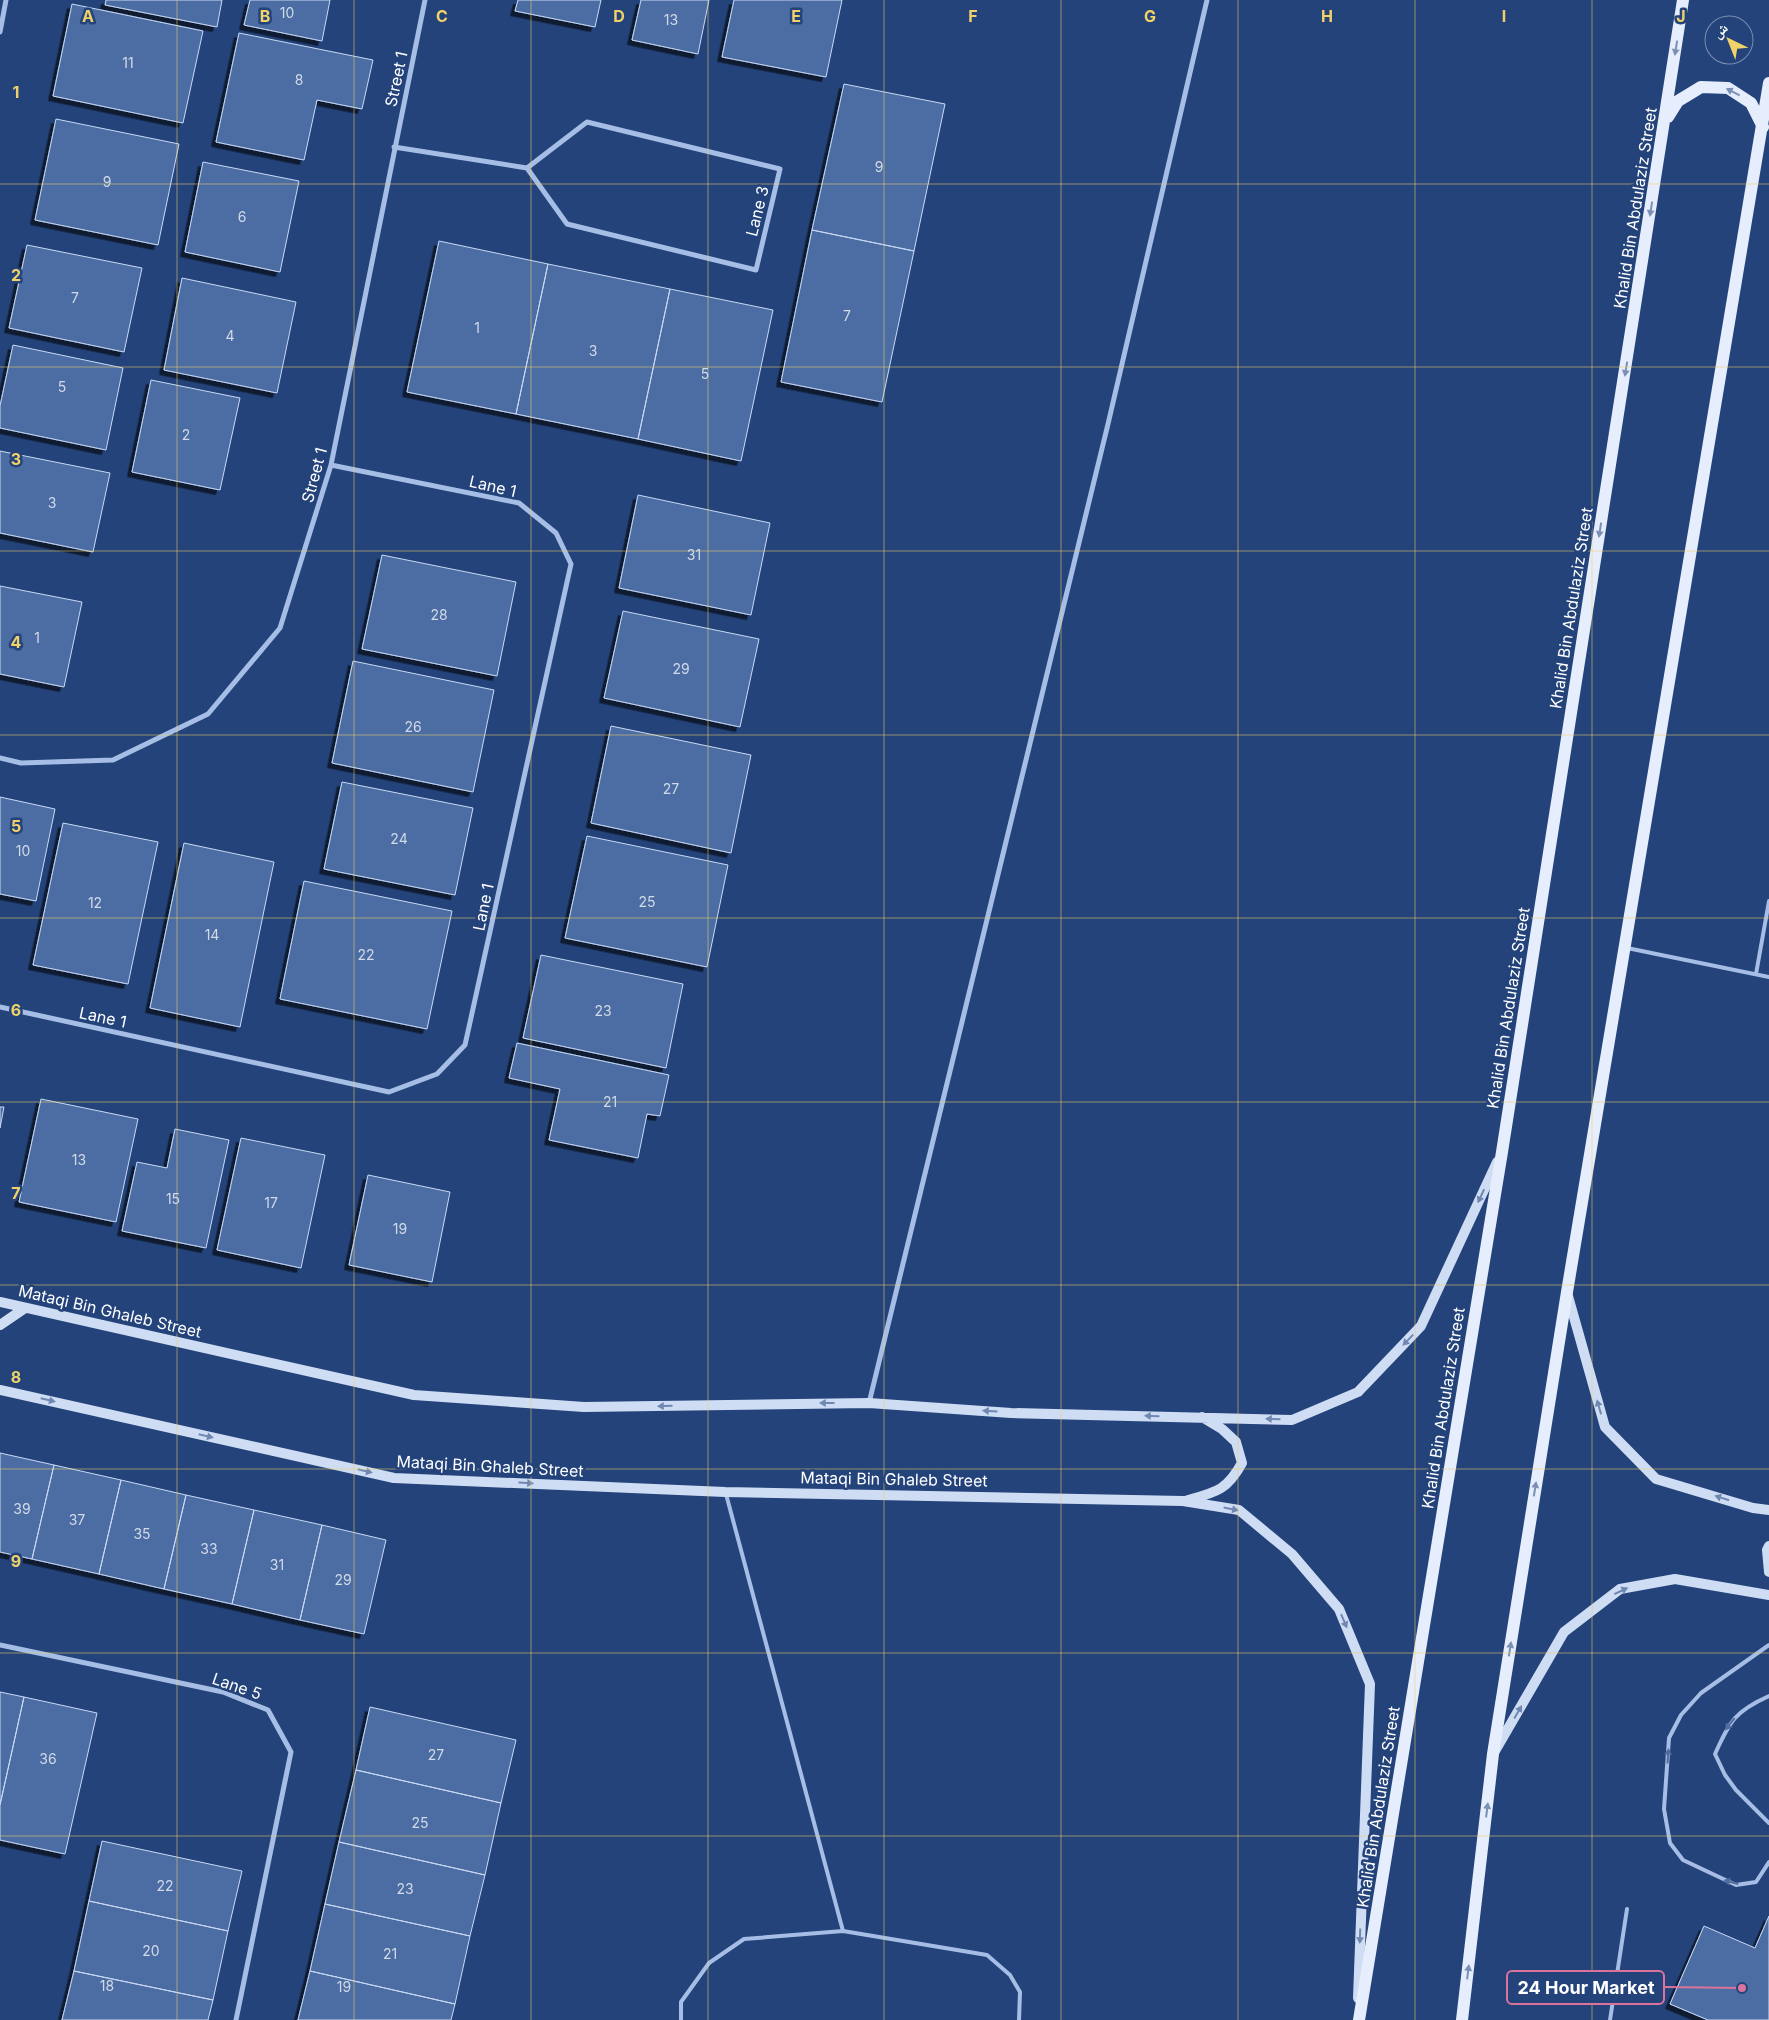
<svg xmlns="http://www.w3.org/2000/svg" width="1769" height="2020" font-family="Inter,'Noto Naskh Arabic',sans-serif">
  <defs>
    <filter id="shadow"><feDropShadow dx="-4.5" dy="4.5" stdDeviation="0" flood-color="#0009"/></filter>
  </defs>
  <rect width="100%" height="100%" fill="#23437a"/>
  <path fill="#4b6da3" stroke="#c9d9f4" filter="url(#shadow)" d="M 106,0 L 222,0 L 217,27 L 105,5 Z
    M 250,0 L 330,0 L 322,41 L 244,25 Z
    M 518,0 L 601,0 L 595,27 L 515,11 Z
    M 641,0 L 709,0 L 698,54 L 632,40 Z
    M 734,0 L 842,0 L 826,77 L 722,57 Z
    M 72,4 L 203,31 L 183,123 L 53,96 Z
    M 239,33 L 373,60 L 362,109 L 317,100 L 304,160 L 216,142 Z
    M 844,84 L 945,104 L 914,251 L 812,230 Z
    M 56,119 L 179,144 L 158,245 L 35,220 Z
    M 203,162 L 299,181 L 280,272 L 185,252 Z
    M 812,230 L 914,251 L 882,402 L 781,382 Z
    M 439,241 L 548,264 L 516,414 L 407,392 Z
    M 27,245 L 142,268 L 124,352 L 9,328 Z
    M 548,264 L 670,289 L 638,439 L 516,414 Z
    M 182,278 L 296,302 L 277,393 L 164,370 Z
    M 670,289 L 773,310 L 741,461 L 638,439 Z
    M 13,345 L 123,368 L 106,450 L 0,428 L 0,406 Z
    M 151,380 L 240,398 L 220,490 L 132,472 Z
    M 0,451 L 110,473 L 93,552 L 0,533 Z
    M 638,495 L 770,523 L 751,615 L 619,588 Z
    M 382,555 L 516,582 L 497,676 L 362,649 Z
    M 0,586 L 82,602 L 64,687 L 0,674 Z
    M 623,611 L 759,639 L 740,727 L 604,698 Z
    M 353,661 L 494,690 L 473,792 L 332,763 Z
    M 611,726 L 751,755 L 731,853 L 591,823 Z
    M 342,782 L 473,808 L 455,895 L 324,869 Z
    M 0,797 L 55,809 L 36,901 L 0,894 Z
    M 63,823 L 158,842 L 128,984 L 33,965 Z
    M 587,836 L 728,865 L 707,967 L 565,938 Z
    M 184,843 L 274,862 L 240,1027 L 150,1008 Z
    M 304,881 L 452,911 L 427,1029 L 280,999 Z
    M 541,955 L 683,984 L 666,1068 L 523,1038 Z
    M 517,1043 L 669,1075 L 660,1116 L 647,1114 L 638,1158 L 549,1140 L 560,1089 L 509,1078 Z
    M 41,1099 L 138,1119 L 116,1222 L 19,1202 Z
    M 0,1107 L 4,1107 L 0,1128 Z
    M 175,1129 L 229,1140 L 206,1248 L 122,1231 L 137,1162 L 167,1168 Z
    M 241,1138 L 325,1155 L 301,1268 L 217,1250 Z
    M 368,1175 L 450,1192 L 432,1282 L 349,1265 Z
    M 0,1453 L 54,1465 L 32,1559 L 0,1552 Z
    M 54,1465 L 121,1480 L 99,1574 L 32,1559 Z
    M 121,1480 L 186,1495 L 164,1589 L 99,1574 Z
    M 186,1495 L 254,1510 L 232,1604 L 164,1589 Z
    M 254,1510 L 322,1525 L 300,1620 L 232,1604 Z
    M 322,1525 L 386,1540 L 364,1634 L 300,1620 Z
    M 0,1692 L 24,1697 L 0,1805 Z
    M 24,1697 L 97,1713 L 65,1854 L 0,1840 L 0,1805 Z
    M 370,1707 L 516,1740 L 501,1803 L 356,1770 Z
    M 356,1770 L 501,1803 L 485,1875 L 339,1842 Z
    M 102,1841 L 242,1871 L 228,1931 L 89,1901 Z
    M 339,1842 L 485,1875 L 470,1936 L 325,1904 Z
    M 89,1901 L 228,1931 L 213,2000 L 74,1971 Z
    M 325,1904 L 470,1936 L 455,2004 L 310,1971 Z
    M 1769,1916 L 1769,2020 L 1708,2020 L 1670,2004 L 1704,1926 L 1755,1948 Z
    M 74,1971 L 213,2000 L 208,2020 L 62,2020 Z
    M 310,1971 L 455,2004 L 451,2020 L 298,2020 Z"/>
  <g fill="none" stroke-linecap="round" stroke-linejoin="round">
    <path stroke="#a6bee5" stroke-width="4" d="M 1627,948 L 1769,977
      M 1756,974 L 1769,901
      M 726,1494 L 843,1931
      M 1769,1645 L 1701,1693 L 1681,1715 L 1669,1738 L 1664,1809 L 1670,1843 L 1683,1860 L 1736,1885 L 1756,1882 L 1769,1862
      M 1769,1696 C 1735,1711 1730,1721 1715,1754 L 1725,1775 L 1736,1790 L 1769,1823
      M 681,2020 L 681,2002 L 709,1963 L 744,1939 L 843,1931 L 987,1955 L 1010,1975 L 1020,1992 L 1019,2020
      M 1610,2020 L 1627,1909"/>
    <path stroke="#a6bee5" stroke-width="5" d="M 0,32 L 6,0
      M 394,147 L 527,168 L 567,224 L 756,270 L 780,169 L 587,122 L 527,168
      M 0,758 L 21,763 L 113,760 L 208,714 L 280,628 L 331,465 L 425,0
      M 0,1007 L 389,1092 L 437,1074 L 465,1045 L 571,564 L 556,533 L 519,503 L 331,465
      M 869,1403 L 1108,424 L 1207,0
      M 0,1645 L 223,1692 L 268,1710 L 291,1752 L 236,2020"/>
    <path stroke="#cfddf4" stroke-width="10" d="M 1568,1296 L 1605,1427 L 1656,1479 L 1753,1508 L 1769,1510
      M 0,1302 L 414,1395 L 584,1407 L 869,1403 L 1011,1413 L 1292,1420 L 1358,1392 L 1421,1326 L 1497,1162
      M 0,1325 L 25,1308
      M 0,1390 L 394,1478 L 725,1492 L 1183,1501 L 1239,1510 L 1292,1554 L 1339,1609 L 1370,1684 L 1358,1998
      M 1188,1500 C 1217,1492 1227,1490 1242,1463 L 1236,1442 L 1222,1429 L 1202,1417
      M 1769,1546 L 1767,1550 L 1769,1572
      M 1495,1751 L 1564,1632 L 1620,1589 L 1675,1579 L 1769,1595"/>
    <path stroke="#e6edfc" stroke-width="12" d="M 1668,117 L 1678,101 L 1701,87 L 1728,88 L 1751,103 L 1763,127
      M 1359,2020 L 1502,1152 L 1683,0
      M 1462,2020 L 1493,1754 L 1567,1292 L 1769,83"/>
  </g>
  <defs><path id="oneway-solid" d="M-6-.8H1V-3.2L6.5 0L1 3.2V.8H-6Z" transform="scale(1.25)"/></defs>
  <g fill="#7b90b4">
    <use href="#oneway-solid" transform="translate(1676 48) rotate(99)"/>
    <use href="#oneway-solid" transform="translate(1733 92) rotate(-153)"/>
    <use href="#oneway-solid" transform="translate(1651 209) rotate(99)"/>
    <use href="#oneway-solid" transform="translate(1626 369) rotate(99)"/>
    <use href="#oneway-solid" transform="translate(1600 530) rotate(99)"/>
    <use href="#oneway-solid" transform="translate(1535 1489) rotate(-81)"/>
    <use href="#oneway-solid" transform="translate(1510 1649) rotate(-81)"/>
    <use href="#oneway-solid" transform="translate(1487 1810) rotate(-83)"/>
    <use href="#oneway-solid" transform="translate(1468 1972) rotate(-83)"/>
  </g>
  <g fill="#7088b1">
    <use href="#oneway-solid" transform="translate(1481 1196) rotate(115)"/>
    <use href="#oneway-solid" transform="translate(1408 1340) rotate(134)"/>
    <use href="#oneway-solid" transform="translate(48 1400) rotate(13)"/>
    <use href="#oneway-solid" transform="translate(827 1403) rotate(180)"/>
    <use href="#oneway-solid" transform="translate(665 1406) rotate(179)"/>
    <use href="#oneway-solid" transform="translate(1599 1407) rotate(-106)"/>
    <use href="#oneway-solid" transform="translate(990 1411) rotate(-176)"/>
    <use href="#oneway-solid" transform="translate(1152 1416) rotate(-179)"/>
    <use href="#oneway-solid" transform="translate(1273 1419) rotate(-178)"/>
    <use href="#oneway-solid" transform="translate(206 1436) rotate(13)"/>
    <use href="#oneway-solid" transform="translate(365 1471) rotate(13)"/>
    <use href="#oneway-solid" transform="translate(526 1483) rotate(3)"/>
    <use href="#oneway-solid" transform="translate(1722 1498) rotate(-163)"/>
    <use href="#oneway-solid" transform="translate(1231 1509) rotate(11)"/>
    <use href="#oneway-solid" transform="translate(1621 1591) rotate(-25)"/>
    <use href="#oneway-solid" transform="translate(1344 1621) rotate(67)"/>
    <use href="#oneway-solid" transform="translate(1518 1712) rotate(-60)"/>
    <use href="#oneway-solid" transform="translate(1360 1936) rotate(92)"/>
  </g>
  <g fill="#516e9f">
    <use href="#oneway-solid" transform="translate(1730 1724) rotate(128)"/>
    <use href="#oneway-solid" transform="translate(1668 1756) rotate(-86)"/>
    <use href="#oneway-solid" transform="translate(1731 1882) rotate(-165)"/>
  </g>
  <path fill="none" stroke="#f0d269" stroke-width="1" stroke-opacity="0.55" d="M 177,0 L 177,2020M 354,0 L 354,2020M 531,0 L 531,2020M 708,0 L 708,2020M 884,0 L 884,2020M 1061,0 L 1061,2020M 1238,0 L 1238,2020M 1415,0 L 1415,2020M 1592,0 L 1592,2020M 0,184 L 1769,184M 0,367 L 1769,367M 0,551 L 1769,551M 0,735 L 1769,735M 0,918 L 1769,918M 0,1102 L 1769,1102M 0,1285 L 1769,1285M 0,1469 L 1769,1469M 0,1653 L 1769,1653M 0,1836 L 1769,1836"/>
  <g text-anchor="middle" stroke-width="5" stroke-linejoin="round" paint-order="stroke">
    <g font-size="14" fill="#d2dae8">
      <text x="287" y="18">10</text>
      <text x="671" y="25">13</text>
      <text x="128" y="68">11</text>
      <text x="299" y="85">8</text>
      <text x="879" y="172">9</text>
      <text x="107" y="187">9</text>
      <text x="242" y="222">6</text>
      <text x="75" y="303">7</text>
      <text x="847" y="321">7</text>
      <text x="477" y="333">1</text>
      <text x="230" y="341">4</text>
      <text x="593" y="356">3</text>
      <text x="705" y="379">5</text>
      <text x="62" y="392">5</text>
      <text x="186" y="440">2</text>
      <text x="52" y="508">3</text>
      <text x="694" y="560">31</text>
      <text x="439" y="620">28</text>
      <text x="37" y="643">1</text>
      <text x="681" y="674">29</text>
      <text x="413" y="732">26</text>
      <text x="671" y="794">27</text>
      <text x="399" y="844">24</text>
      <text x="23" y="856">10</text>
      <text x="647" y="907">25</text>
      <text x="95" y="908">12</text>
      <text x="212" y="940">14</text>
      <text x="366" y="960">22</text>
      <text x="603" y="1016">23</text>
      <text x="610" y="1107">21</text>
      <text x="79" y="1165">13</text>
      <text x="173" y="1204">15</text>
      <text x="271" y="1208">17</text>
      <text x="400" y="1234">19</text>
      <text x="22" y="1514">39</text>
      <text x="77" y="1525">37</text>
      <text x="142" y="1539">35</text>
      <text x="209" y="1554">33</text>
      <text x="277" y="1570">31</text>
      <text x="343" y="1585">29</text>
      <text x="436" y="1760">27</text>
      <text x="48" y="1764">36</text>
      <text x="420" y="1828">25</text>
      <text x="165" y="1891">22</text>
      <text x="405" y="1894">23</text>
      <text x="151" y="1956">20</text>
      <text x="390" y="1959">21</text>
      <text x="107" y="1991">18</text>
      <text x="344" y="1992">19</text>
    </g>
    <g font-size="16" fill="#fff" stroke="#23437a">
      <text transform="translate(396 79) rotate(-78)" y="6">Street 1</text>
      <text transform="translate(1635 208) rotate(-81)" y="6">Khalid Bin Abdulaziz Street</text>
      <text transform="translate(757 211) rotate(-76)" y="6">Lane 3</text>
      <text transform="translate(314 475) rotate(-75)" y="6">Street 1</text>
      <text transform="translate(493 486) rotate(13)" y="6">Lane 1</text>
      <text transform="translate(1571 608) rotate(-81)" y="6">Khalid Bin Abdulaziz Street</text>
      <text transform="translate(483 907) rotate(-78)" y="6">Lane 1</text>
      <text transform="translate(1508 1008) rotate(-81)" y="6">Khalid Bin Abdulaziz Street</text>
      <text transform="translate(103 1017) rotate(12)" y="6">Lane 1</text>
      <text transform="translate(110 1311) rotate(13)" y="6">Mataqi Bin Ghaleb Street</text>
      <text transform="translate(1443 1408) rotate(-81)" y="6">Khalid Bin Abdulaziz Street</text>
      <text transform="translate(490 1466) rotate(3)" y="6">Mataqi Bin Ghaleb Street</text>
      <text transform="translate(894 1479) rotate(1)" y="6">Mataqi Bin Ghaleb Street</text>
      <text transform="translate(237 1686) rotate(19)" y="6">Lane 5</text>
      <text transform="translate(1378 1807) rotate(-81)" y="6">Khalid Bin Abdulaziz Street</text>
    </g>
  </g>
  <g font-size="16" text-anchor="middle" font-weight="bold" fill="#f0d269" stroke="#23437a" stroke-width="5" stroke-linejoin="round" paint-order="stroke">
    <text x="88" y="22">A</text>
    <text x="265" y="22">B</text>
    <text x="442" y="22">C</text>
    <text x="619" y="22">D</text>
    <text x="796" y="22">E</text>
    <text x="973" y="22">F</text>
    <text x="1150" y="22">G</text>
    <text x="1327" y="22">H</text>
    <text x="1504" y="22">I</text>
    <text x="1681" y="22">J</text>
    <text x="16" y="98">1</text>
    <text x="16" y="281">2</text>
    <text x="16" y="465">3</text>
    <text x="16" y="648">4</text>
    <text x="16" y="832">5</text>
    <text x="16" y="1016">6</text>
    <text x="16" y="1199">7</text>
    <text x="16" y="1383">8</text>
    <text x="16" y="1567">9</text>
  </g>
  <path fill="none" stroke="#da749d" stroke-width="2" d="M1742 1988L1664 1987"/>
  <circle fill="#da749d" stroke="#23437a" stroke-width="2" cx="1742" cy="1988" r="5"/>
  <rect fill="#23437a" stroke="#da749d" stroke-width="2" x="1507" y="1971" width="157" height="33" rx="5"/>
  <g font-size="18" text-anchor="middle" font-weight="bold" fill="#fff">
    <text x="1586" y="1994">24 Hour Market</text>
  </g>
  <g transform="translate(1729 40) rotate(317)"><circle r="24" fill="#23437a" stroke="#7b8eaf"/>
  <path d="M0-4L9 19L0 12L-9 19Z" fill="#f0d269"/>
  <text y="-8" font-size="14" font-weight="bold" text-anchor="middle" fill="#ffffff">ش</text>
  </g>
</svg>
